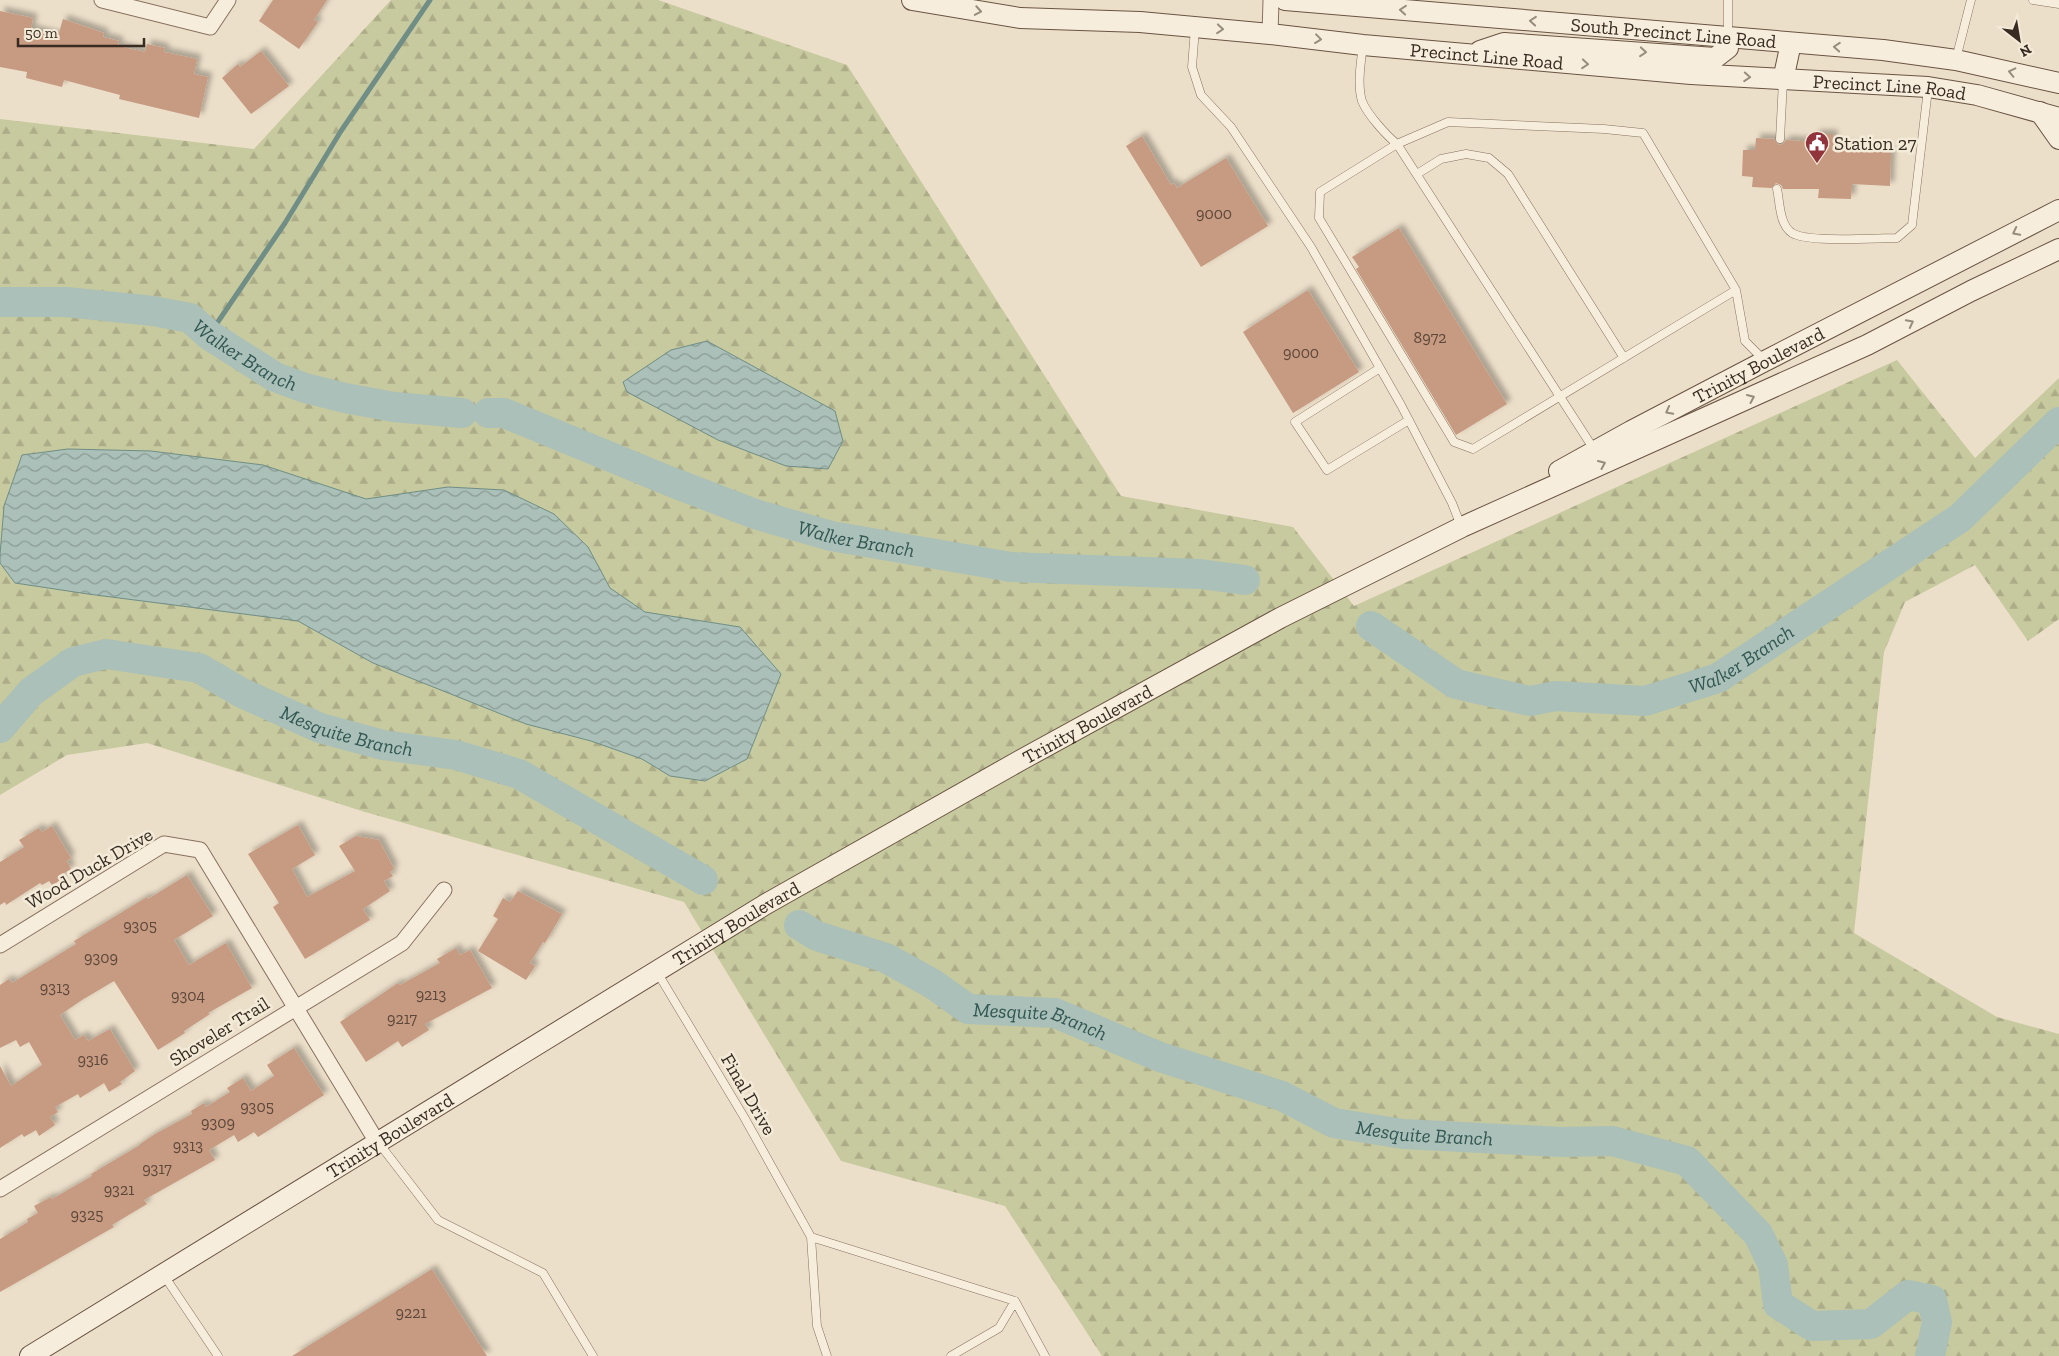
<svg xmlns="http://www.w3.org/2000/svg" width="2059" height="1356" font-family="'Zilla Slab',serif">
  <defs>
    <pattern id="forest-firs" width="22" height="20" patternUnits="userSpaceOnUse" patternTransform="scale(1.25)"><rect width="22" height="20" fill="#c7c99e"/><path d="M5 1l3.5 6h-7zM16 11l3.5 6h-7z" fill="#acad88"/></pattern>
    <pattern id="water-waves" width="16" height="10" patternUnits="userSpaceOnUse" patternTransform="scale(1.25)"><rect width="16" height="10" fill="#aac0b8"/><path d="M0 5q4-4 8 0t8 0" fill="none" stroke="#8b9c95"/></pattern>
    <filter id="shadow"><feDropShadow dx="4.5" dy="-4.5" stdDeviation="2.5" flood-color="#0004"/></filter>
  </defs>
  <rect width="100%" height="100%" fill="#ecdfc9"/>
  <path fill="url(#forest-firs)" d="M 391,0 L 658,0 L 847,65 L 1121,496 L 1293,527 L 1354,606 L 1897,360 L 1975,458 L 2059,378 L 2059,619 L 2028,641 L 1975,565 L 1905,602 L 1884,652 L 1854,933 L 1997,1017 L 2059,1034 L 2059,1356 L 1102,1356 L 1005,1206 L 841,1161 L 684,902 L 365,812 L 147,743 L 67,755 L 0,795 L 0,119 L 254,149 Z"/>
  <path fill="url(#water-waves)" stroke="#708e85" d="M 707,341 L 835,411 L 843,441 L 828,469 L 786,466 L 718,440 L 627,392 L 623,382 L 671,350 Z
    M 68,449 L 151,451 L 263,465 L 366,499 L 448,487 L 504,490 L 554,514 L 588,547 L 610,588 L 645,612 L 740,627 L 781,674 L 747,759 L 705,781 L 670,776 L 642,759 L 591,741 L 526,724 L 373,663 L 298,621 L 88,594 L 15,583 L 0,563 L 0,555 L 4,506 L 22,455 Z"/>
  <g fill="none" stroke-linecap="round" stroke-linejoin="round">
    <path stroke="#708e85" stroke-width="5" d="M 209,335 L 285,223 L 341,131 L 430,0"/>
    <g stroke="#aac0b8" stroke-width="30">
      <path id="s1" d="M 0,302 L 66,302 L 153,311 L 190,318 L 209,335 L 275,377 L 305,388 L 345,398 L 394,407 L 462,413"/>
      <path id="s2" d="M 488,413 L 504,413 L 669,481 L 755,514 L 831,536 L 1011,567 L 1200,574 L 1245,580"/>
      <path id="s3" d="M 1371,626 L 1456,684 L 1530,701 L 1556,696 L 1645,701 L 1718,678 L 1960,518 L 2059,422"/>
      <path id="s4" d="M 0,728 L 31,692 L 73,662 L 106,654 L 199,668 L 242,693 L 320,728 L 383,745 L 456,755 L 519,774 L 703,880"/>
      <path id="s5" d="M 799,925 L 817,936 L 886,958 L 933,984 L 968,1009 L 1055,1013 L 1160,1057 L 1282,1096 L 1334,1123 L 1403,1134 L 1561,1142 L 1612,1141 L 1687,1161 L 1758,1234 L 1773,1265 L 1778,1304 L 1812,1326 L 1871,1324 L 1908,1295 L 1932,1300 L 1937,1322 L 1930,1356"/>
    </g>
  </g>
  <path fill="#c79a82" filter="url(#shadow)" d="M 273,0 L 327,0 L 314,20 L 318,22 L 299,49 L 259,21 Z
    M 0,11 L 33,18 L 31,29 L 58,36 L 63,19 L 104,33 L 103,37 L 119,41 L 118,46 L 145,52 L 147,44 L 165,48 L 164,52 L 197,59 L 194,74 L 208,77 L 199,118 L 119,99 L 120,95 L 64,80 L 62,87 L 26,78 L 27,72 L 0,67 Z
    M 261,51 L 289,86 L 251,114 L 222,78 L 238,64 L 240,67 Z
    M 1815,134 L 1833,134 L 1834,146 L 1884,147 L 1884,152 L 1891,152 L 1890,186 L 1852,184 L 1851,199 L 1818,198 L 1819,189 L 1783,189 L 1781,185 L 1776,183 L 1772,188 L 1752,187 L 1753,177 L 1742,176 L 1743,150 L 1755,150 L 1756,138 L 1774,139 L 1779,145 L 1783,144 L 1786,140 L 1815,142 Z
    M 1142,136 L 1171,185 L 1174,183 L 1177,188 L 1226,158 L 1268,226 L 1201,267 L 1126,146 Z
    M 1399,228 L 1507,404 L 1456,435 L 1356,269 L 1359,267 L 1352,257 Z
    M 1308,290 L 1359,372 L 1293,413 L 1243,332 Z
    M 298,825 L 315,855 L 292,869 L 307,897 L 355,871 L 339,846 L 356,836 L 379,840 L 394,869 L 390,872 L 393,876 L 384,881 L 390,891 L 363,909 L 370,920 L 305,959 L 273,907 L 279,903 L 248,854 Z
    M 52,826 L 71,858 L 67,861 L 71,869 L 61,875 L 63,879 L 52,885 L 49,881 L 42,885 L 40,883 L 6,905 L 5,902 L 0,905 L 0,862 L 24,847 L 19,840 L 39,828 L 42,832 Z
    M 187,875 L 213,916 L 174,940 L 189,965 L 226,943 L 252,988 L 208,1013 L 210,1014 L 184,1031 L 185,1033 L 158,1050 L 114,981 L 82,1000 L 60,1015 L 75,1040 L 84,1035 L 88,1041 L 110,1029 L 135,1071 L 120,1082 L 122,1084 L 109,1092 L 104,1083 L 80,1098 L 78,1094 L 55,1107 L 58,1112 L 50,1117 L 55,1125 L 39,1136 L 36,1130 L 24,1137 L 22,1134 L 0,1148 L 0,1066 L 11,1086 L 42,1065 L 29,1042 L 20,1047 L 16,1040 L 0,1048 L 0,985 L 9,979 L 12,983 L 76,944 L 74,941 L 147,897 L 148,899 Z
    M 518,891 L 562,914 L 545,943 L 543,942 L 530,963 L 535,966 L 526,980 L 478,951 L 498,919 L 493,916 L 503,898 L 510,902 Z
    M 456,948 L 460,955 L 470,950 L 492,988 L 425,1024 L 429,1030 L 402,1047 L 398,1041 L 366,1062 L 340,1022 L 398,983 L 400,985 L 440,963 L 437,959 Z
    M 294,1048 L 324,1095 L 258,1137 L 254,1132 L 238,1142 L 234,1135 L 209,1150 L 215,1160 L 144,1200 L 147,1204 L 112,1225 L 114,1227 L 0,1292 L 0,1239 L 28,1222 L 27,1219 L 38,1213 L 34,1206 L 51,1197 L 52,1199 L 92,1176 L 91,1174 L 140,1145 L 140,1144 L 155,1134 L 192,1114 L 191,1111 L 204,1103 L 206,1107 L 230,1092 L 227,1088 L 243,1078 L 251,1091 L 274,1076 L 267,1065 Z
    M 432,1269 L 487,1356 L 292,1356 Z"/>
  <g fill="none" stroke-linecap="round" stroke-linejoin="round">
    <g stroke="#87715f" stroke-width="9">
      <path id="lane" d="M 2033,0 L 2059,4
        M 1195,28 L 1192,67 L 1201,95 L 1231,127 L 1311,247 L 1401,405 L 1452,503 L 1461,526
        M 1728,35 L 1728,0
        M 1363,45 C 1361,61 1357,85 1362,101 C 1367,114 1386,135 1397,144 L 1448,122 L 1604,129 L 1643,133 L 1736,290 L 1745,341 L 1763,359
        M 1956,59 L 1971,0
        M 1780,139 L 1783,81
        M 1417,174 L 1441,159 L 1466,154 L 1489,158 L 1508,174 L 1624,358
        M 1777,189 C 1780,202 1779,224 1792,233 C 1808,243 1875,238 1897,238 L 1912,225 L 1928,89
        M 1380,368 L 1295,422 L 1327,470 L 1409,420
        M 1595,451 L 1397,144 L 1320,192 L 1319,218 L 1454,442 L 1473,449 L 1736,290
        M 657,972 L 744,1117 L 811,1237 L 817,1326 L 827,1356
        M 378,1142 L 438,1220 L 543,1273 L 593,1356
        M 811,1237 L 1015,1301 L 999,1328 L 951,1356
        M 163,1274 L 218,1356
        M 1015,1301 L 1045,1356"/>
    </g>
    <g stroke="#87715f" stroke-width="17">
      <path id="street" d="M 102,0 L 210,27 L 228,0
        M 1270,34 L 1271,0
        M 0,945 L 164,844 L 200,850 L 377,1142
        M 0,1189 L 402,943 L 444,890"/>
    </g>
    <g stroke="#695342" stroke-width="22">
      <g id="secondary">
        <path id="s6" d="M 912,0 L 1020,18 L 1140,22 L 1270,34 L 1363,45 L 1691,74 L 1928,87 L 1977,95 L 2059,118"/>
        <path id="s7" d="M 1285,0 L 1883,50 L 1956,60 L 2059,83"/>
        <path d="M 1480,51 L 1504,43 L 1715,58 L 1728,48 L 1728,38"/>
        <path d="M 1783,80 L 1791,43"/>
        <path d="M 2040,112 L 2059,139"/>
        <path id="s8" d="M 1559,471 L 1631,431 L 1765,361 L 2059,210"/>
        <path id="s9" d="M 30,1356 L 766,904 L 1021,760 L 1280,618 L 1462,527 L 1867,345 L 1971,291 L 2059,249"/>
      </g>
    </g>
    <use href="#lane" stroke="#f7eddc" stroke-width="8"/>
    <use href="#street" stroke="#f7eddc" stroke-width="15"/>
    <use href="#secondary" stroke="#f7eddc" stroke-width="20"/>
  </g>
  <defs><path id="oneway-chevron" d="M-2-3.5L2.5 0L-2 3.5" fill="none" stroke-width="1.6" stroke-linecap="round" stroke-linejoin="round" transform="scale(1.25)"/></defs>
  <g stroke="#988c7e">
    <use href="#oneway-chevron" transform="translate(1403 10) rotate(-175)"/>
    <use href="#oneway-chevron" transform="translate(978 11) rotate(10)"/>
    <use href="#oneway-chevron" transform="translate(1533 21) rotate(-175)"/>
    <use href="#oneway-chevron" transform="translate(1220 29) rotate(5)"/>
    <use href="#oneway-chevron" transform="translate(1318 39) rotate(7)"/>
    <use href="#oneway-chevron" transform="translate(1837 47) rotate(-176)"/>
    <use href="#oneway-chevron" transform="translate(1643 52) rotate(5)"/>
    <use href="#oneway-chevron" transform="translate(1585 64) rotate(5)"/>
    <use href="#oneway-chevron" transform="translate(2012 72) rotate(-167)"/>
    <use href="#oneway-chevron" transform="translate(1747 77) rotate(4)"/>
    <use href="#oneway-chevron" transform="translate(2016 232) rotate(153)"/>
    <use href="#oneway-chevron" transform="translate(1910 323) rotate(-27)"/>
    <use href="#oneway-chevron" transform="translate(1751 398) rotate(-24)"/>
    <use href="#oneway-chevron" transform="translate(1669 411) rotate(152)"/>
    <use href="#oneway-chevron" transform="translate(1602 464) rotate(-24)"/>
  </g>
  <defs>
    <g id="civic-pin" transform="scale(1.25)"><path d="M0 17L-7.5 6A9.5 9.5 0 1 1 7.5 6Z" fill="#91343b" stroke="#f3ead8"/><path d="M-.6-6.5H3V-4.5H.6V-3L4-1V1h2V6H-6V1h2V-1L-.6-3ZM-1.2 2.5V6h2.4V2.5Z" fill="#fff"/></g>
  </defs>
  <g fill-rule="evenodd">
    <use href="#civic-pin" x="1817" y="143"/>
  </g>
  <g text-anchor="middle" stroke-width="5" stroke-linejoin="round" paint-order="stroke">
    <g font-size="16" fill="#5c4739">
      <text x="1214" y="219">9000</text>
      <text x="1430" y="343">8972</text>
      <text x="1301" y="358">9000</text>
      <text x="140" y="931">9305</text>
      <text x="101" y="963">9309</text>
      <text x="55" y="993">9313</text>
      <text x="431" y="1000">9213</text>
      <text x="188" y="1001">9304</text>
      <text x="402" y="1024">9217</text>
      <text x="93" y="1065">9316</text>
      <text x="257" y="1112">9305</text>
      <text x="218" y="1128">9309</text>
      <text x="188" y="1151">9313</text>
      <text x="157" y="1174">9317</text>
      <text x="119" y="1195">9321</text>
      <text x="87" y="1220">9325</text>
      <text x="411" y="1318">9221</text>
    </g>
    <g font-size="19" fill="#382b21" stroke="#f3ead8">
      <text dy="7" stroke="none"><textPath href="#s7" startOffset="390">South Precinct Line Road</textPath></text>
      <text dy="7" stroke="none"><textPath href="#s6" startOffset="578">Precinct Line Road</textPath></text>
      <text dy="7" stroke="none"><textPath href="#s6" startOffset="982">Precinct Line Road</textPath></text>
      <text dy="7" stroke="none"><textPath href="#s8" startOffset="226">Trinity Boulevard</textPath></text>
      <text dy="7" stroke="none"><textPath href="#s9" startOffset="1232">Trinity Boulevard</textPath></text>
      <text transform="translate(89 868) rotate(-30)" y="7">Wood Duck Drive</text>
      <text dy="7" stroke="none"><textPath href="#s9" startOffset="828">Trinity Boulevard</textPath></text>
      <text transform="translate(219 1031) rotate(-32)" y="7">Shoveler Trail</text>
      <text transform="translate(749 1094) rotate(60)" y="7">Final Drive</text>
      <text dy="7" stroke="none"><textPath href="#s9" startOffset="422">Trinity Boulevard</textPath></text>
    </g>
    <g font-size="19" fill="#382b21" stroke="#f3ead8" text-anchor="start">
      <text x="1834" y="150">Station 27</text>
    </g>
    <g font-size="20" font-style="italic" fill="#325752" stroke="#f3ead8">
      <text dy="7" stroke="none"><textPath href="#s1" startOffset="258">Walker Branch</textPath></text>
      <text dy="7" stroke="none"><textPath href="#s2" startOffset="391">Walker Branch</textPath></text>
      <text dy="7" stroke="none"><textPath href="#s3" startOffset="400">Walker Branch</textPath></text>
      <text dy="7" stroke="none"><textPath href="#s4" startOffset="389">Mesquite Branch</textPath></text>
      <text dy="7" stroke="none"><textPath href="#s5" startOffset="264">Mesquite Branch</textPath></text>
      <text dy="7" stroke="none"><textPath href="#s5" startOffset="669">Mesquite Branch</textPath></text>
    </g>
  </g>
  <g transform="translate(2019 40) rotate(149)" stroke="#f3ead8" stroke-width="4" paint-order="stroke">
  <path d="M0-4L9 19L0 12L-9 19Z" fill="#382b21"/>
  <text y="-8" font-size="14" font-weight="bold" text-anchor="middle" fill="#382b21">N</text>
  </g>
  <path d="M18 38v8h126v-8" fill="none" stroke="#382b21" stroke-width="2.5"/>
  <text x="25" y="38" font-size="15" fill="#382b21" stroke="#f3ead8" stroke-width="4" paint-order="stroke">50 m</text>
</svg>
